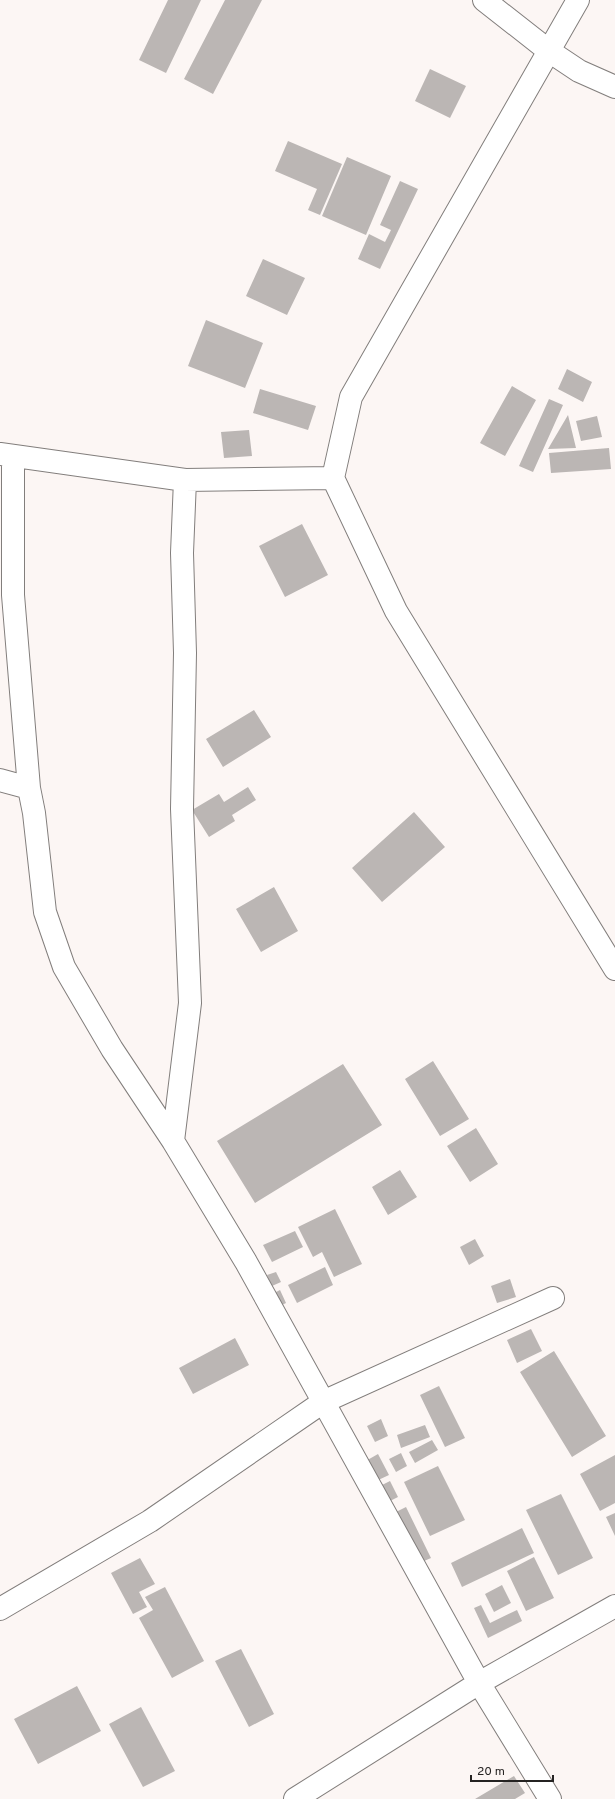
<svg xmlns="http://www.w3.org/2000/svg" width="615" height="1799" font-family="Overpass,sans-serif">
  <rect width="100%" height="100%" fill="#fcf6f4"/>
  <path fill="#bbb6b4" d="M 168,0 L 201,0 L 166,73 L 139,60 Z
    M 225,0 L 262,0 L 213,94 L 184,79 Z
    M 430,69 L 466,86 L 450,118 L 415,101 Z
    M 288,141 L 342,164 L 320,215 L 308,210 L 317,189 L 275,171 Z
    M 347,157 L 391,176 L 366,235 L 322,216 Z
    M 400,181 L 418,189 L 380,269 L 358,259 L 369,234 L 385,242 L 391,230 L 380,225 Z
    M 263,259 L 305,278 L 287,315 L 246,296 Z
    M 206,320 L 263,343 L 245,388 L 188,366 Z
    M 567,369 L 592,382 L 583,402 L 558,389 Z
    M 512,386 L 536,400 L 505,456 L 480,443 Z
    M 260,389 L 316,406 L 308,430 L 253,413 Z
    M 549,399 L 563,405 L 533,472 L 519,466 Z
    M 568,415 L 576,448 L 548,449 Z
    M 597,416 L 602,437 L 581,441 L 576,421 Z
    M 249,430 L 252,456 L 224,458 L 221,432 Z
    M 609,448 L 611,469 L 551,473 L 549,453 Z
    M 302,524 L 328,575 L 285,597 L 259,546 Z
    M 254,710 L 271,737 L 223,767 L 206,739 Z
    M 248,787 L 256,800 L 232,815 L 235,821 L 209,837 L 192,810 L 219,794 L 224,802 Z
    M 414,812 L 445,847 L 382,902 L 352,868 Z
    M 274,887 L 298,931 L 261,952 L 236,909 Z
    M 433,1061 L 469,1119 L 440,1136 L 405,1079 Z
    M 343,1064 L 382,1125 L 255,1203 L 217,1141 Z
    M 476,1128 L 498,1164 L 470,1182 L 447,1146 Z
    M 400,1170 L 417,1197 L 388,1215 L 372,1187 Z
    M 335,1209 L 362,1264 L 334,1277 L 322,1252 L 313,1257 L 298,1227 Z
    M 295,1231 L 303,1247 L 272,1262 L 263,1245 Z
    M 475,1239 L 484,1256 L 469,1265 L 460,1247 Z
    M 325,1267 L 333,1285 L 297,1303 L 288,1285 Z
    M 276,1272 L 281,1282 L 272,1286 L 267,1275 Z
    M 510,1279 L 516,1297 L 497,1303 L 491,1286 Z
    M 280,1290 L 286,1303 L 278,1307 L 272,1294 Z
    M 531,1329 L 542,1351 L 517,1363 L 507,1340 Z
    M 235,1338 L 249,1365 L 193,1394 L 179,1368 Z
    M 554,1351 L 606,1436 L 572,1457 L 520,1372 Z
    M 439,1386 L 465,1438 L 445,1447 L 420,1395 Z
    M 381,1419 L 388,1436 L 375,1442 L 367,1426 Z
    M 425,1425 L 430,1437 L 401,1448 L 397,1435 Z
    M 432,1440 L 438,1450 L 415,1463 L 409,1452 Z
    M 401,1453 L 407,1466 L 396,1472 L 389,1459 Z
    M 378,1454 L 389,1475 L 374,1482 L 364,1462 Z
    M 615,1455 L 615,1503 L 600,1511 L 580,1474 Z
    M 438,1466 L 465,1520 L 430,1536 L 404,1482 Z
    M 390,1481 L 398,1497 L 384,1504 L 376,1488 Z
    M 561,1494 L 593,1558 L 558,1575 L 526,1510 Z
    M 406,1507 L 431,1558 L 415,1565 L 390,1515 Z
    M 615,1513 L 615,1536 L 606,1517 Z
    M 522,1528 L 534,1553 L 462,1587 L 451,1563 Z
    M 534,1557 L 554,1598 L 526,1611 L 507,1571 Z
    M 140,1558 L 155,1584 L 139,1592 L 147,1607 L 133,1614 L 111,1573 Z
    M 502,1585 L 511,1603 L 494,1612 L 485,1594 Z
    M 165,1587 L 204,1661 L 172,1678 L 139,1618 L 153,1610 L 145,1597 Z
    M 481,1605 L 490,1623 L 517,1610 L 522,1621 L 488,1638 L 474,1608 Z
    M 241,1649 L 274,1714 L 249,1727 L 215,1661 Z
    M 77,1686 L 101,1731 L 38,1764 L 14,1719 Z
    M 141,1707 L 175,1771 L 143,1787 L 109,1724 Z
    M 514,1776 L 525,1793 L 515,1799 L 475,1799 Z"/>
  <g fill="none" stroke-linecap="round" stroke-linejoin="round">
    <g stroke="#827e7c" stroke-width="24">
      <path id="minor" d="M 484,0 L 549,51 L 579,71 L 615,87
        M 578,0 L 351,397 L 333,478 L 396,611 L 615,969
        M 0,454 L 185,480 L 333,478
        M 13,457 L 13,595 L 29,788 L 34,813 L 45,912 L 64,967 L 112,1049 L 173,1141 L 246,1262 L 479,1683 L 550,1799
        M 0,780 L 29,788
        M 173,1141 L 190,1003 L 182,809 L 185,653 L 182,553 L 185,480
        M 0,1609 L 150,1521 L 323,1402 L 553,1298
        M 295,1799 L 479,1683 L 615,1606"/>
    </g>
    <use href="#minor" stroke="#fff" stroke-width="22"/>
  </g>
  <path d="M471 1775v6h82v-6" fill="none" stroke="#252322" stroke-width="2"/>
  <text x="477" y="1775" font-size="12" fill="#252322" stroke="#fcf6f4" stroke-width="3" paint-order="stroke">20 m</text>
</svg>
